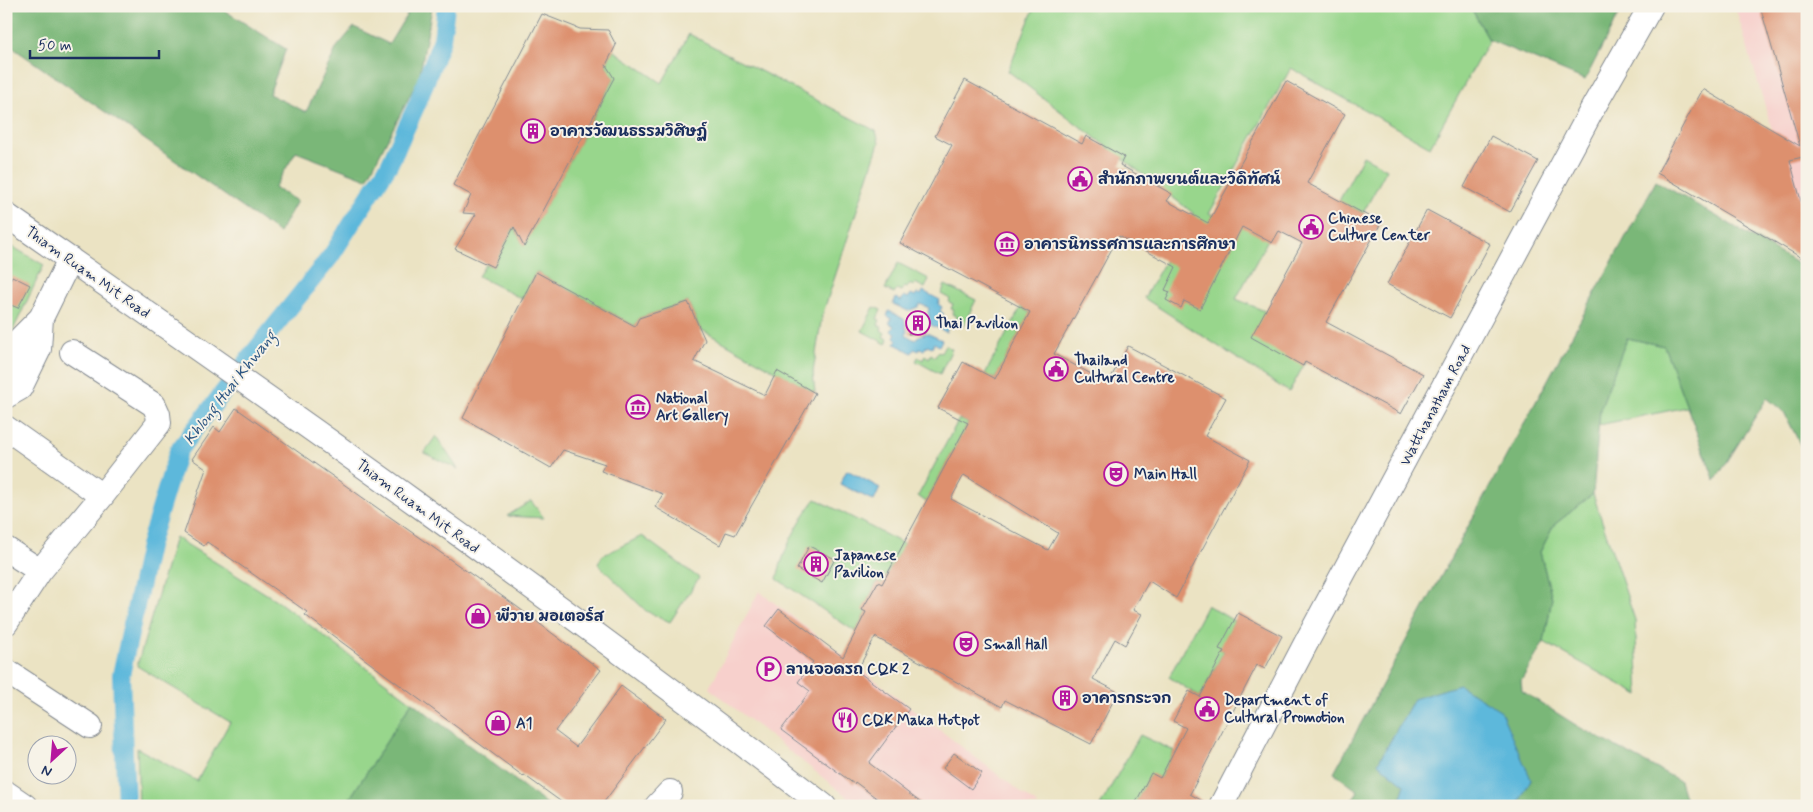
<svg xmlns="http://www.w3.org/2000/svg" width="1813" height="812" font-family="Mynerve,'Playpen Sans Thai',sans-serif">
  <rect width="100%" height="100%" fill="#f7f3e8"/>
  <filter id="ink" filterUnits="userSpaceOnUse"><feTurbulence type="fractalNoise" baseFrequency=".02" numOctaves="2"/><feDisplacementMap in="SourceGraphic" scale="10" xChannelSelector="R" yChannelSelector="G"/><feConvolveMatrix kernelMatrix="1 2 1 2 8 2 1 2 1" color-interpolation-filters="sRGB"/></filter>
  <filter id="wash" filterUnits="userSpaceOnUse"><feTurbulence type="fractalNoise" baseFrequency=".0096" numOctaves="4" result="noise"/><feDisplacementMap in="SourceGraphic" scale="20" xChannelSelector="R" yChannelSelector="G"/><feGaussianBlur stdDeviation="1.12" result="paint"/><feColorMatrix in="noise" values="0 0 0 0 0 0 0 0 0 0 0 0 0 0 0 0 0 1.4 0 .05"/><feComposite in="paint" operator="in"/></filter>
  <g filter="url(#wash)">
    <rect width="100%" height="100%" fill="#ebe3c3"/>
    <path fill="#f7d0cc" d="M 1735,6 L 1807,6 L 1807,246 Z
      M 759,591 L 1039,806 L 859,806 L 709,688 Z"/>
    <path fill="#98d68c" stroke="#5a8275" d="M 1035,6 L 1470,6 L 1489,40 L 1430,147 L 1291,68 L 1209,214 L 1278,221 L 1236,299 L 1267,312 L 1310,354 L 1289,392 L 1144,298 L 1193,213 L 1008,71 Z
      M 689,34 L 876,131 L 879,143 L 822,316 L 813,372 L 815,393 L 700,329 L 688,302 L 639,318 L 635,326 L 536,272 L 522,299 L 478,276 L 486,264 L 493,267 L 514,227 L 524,246 L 614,78 L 606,65 L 613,50 L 662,83 Z
      M 1363,156 L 1387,169 L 1363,213 L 1339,201 Z
      M 6,243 L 44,265 L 6,345 Z
      M 898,263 L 929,279 L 925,288 L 915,283 L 914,286 L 909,284 L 907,288 L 904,287 L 901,291 L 897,289 L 894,293 L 885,289 Z
      M 945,285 L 976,300 L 963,326 L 954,322 L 957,317 L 952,314 L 954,310 L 951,309 L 953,304 L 949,302 L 950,299 L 941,294 Z
      M 874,307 L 881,310 L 877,319 L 880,320 L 878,325 L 882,327 L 881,330 L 885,333 L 883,337 L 888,339 L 886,344 L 862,331 Z
      M 1021,307 L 1030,313 L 995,379 L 985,374 Z
      M 1627,338 L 1664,346 L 1687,407 L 1599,425 L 1600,409 Z
      M 945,345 L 952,349 L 940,374 L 916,361 L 918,357 L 923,360 L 925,355 L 929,358 L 931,354 L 935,357 L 938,352 L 941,353 Z
      M 959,419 L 968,423 L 926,502 L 918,496 Z
      M 436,436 L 458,469 L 424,453 Z
      M 1593,494 L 1635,620 L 1639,695 L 1544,642 L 1552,598 L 1540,552 L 1554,525 Z
      M 816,499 L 904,544 L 882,584 L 877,582 L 863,610 L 866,612 L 856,632 L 777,579 C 782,553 799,519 816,499 Z
      M 531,501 L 544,518 L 507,516 Z
      M 642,536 L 699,578 L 670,622 L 646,611 L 598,564 L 602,556 Z
      M 175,537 L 276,600 L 412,702 L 345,806 L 139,806 L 137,748 L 197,781 L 230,722 L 137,666 Z
      M 1207,605 L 1234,621 L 1220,649 L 1224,651 L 1200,697 L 1169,677 Z
      M 1140,735 L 1174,751 L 1160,778 L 1151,774 L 1134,806 L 1100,806 Z"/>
    <path fill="#7ab778" stroke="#4a736b" d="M 6,6 L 217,6 L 286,49 L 269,94 L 306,112 L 337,47 L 354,27 L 389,44 L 412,6 L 432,8 L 419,78 L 367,179 L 296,152 L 274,188 L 297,201 L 279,233 L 6,43 Z
      M 1470,6 L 1623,6 L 1585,80 L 1489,40 Z
      M 1656,181 L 1807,269 L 1807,458 L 1784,412 L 1767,398 L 1715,481 L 1664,346 L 1627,338 L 1600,409 L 1593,494 L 1554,525 L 1540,552 L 1552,598 L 1544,642 L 1521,681 L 1522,691 L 1579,727 L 1680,781 L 1686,801 L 1682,806 L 1517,806 L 1531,779 L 1414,699 L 1378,763 L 1405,785 L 1398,806 L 1348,806 L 1358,791 L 1334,773 Z
      M 412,702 L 549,806 L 345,806 Z"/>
    <path fill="#5db8db" stroke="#3c749c" d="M 923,291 L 940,300 L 938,304 L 942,307 L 940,311 L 944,314 L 941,318 L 946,321 L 943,325 L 948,328 L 946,332 L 931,325 L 928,312 L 929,308 L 920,304 L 918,307 L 908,311 L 893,304 L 896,298 L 901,301 L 904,296 L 908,298 L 911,294 L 915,296 L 917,293 L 921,295 Z
      M 889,311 L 904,319 L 907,332 L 906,335 L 915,340 L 917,337 L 927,333 L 942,340 L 939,346 L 934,343 L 932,347 L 927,345 L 924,350 L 920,348 L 919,351 L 914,349 L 912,353 L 895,344 L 897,340 L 894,337 L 896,333 L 891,331 L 894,326 L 889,323 L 892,319 L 887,316 Z
      M 847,470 L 880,488 L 874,501 L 840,484 Z
      M 1459,685 L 1500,710 L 1531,779 L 1517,806 L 1398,806 L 1405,785 L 1378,763 L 1414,699 Z"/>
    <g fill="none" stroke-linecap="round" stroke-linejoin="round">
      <path stroke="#5db8db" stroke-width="18" d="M 126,806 L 121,675 L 149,546 L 178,451 L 254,352 L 331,256 L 389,165 L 418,102 L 442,39 L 446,6"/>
    </g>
    <g id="blocks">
      <path fill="#dd906e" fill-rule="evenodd" d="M 1760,6 L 1805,6 L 1807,12 L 1807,156 L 1790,160 L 1804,212 L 1807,211 L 1807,261 L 1657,173 L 1703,89 L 1800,146 Z
        M 542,14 L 580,29 L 608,30 L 616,45 L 606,65 L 614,78 L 524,247 L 514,227 L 493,267 L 455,249 L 476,214 L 463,213 L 471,195 L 453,185 Z
        M 965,80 L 1082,144 L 1086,136 L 1124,157 L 1120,165 L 1172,194 L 1167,201 L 1208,223 L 1286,81 L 1345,114 L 1307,183 L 1381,223 L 1326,322 L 1423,374 L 1401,414 L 1305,362 L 1303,366 L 1251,337 L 1302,243 L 1279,231 L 1272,243 L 1242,227 L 1200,309 L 1184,301 L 1181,308 L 1166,300 L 1170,292 L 1165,290 L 1176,267 L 1119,236 L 1054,354 L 1108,383 L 1128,346 L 1226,398 L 1205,436 L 1250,460 L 1176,598 L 1149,581 L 1133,610 L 1142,614 L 1125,645 L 1115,639 L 1093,679 L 1118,692 L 1091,744 L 1005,700 L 1002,707 L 875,637 L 857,671 L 909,709 L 869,763 L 925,806 L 887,806 L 855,782 L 854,784 L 781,730 L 810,691 L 798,682 L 813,662 L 766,626 L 779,609 L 843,657 L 866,612 L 862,610 L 878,582 L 882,584 L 968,423 L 938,408 L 963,362 L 995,379 L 1030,312 L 900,243 L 952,145 L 935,136 ZM 964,475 L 1058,533 L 1048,550 L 951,499 Z
        M 1491,136 L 1538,161 L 1510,212 L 1464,187 Z
        M 1427,210 L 1490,244 L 1450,318 L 1387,284 Z
        M 536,272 L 635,326 L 639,318 L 688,302 L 705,340 L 694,361 L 765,395 L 777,371 L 815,393 L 735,535 L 726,532 L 720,545 L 655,507 L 663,494 L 601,471 L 605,464 L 563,450 L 551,468 L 463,418 Z
        M 12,276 L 30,285 L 18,308 L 6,303 L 6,288 Z
        M 914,311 L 927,317 L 926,320 L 930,322 L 925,333 L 908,334 L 910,330 L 907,329 L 909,326 L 907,325 Z
        M 236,408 L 516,606 L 601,670 L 555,731 L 576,747 L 621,686 L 666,719 L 601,806 L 567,806 L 524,775 L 523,776 L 305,615 L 307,612 L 207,542 L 204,546 L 184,533 L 206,469 L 192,459 L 214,427 L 220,432 Z
        M 809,546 L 835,559 L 822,583 L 797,569 Z
        M 1238,613 L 1282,636 L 1265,669 L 1257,665 L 1190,794 L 1208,804 L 1207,806 L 1134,806 L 1151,773 L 1160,778 L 1186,728 L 1173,721 L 1189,691 L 1200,697 L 1224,651 L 1219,649 Z
        M 954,753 L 982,773 L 971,789 L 943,768 Z"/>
    </g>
  </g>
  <g filter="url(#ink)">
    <use href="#blocks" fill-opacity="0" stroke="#838990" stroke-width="1"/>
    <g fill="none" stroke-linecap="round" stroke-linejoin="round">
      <g stroke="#838990" stroke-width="26">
        <path id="minor" d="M 6,215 C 283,407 558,601 824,806
          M 72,352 L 154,405 L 158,414 L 159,423 L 102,496
          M 6,369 L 21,338 L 41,318 L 70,259
          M 6,396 L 20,388 L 39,349 L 41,318
          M 6,428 L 102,496 L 40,571 L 6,623
          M 6,549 L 40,571
          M 6,671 L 90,726
          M 6,793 L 25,806
          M 657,806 L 670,792
          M 1221,806 L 1306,643 L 1594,106 L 1651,6"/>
      </g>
      <use href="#minor" stroke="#fff" stroke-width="24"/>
    </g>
  </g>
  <defs>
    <g id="building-ring" transform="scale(1.25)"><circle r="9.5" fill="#f7f3e8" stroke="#b5179e" stroke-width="1.5"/><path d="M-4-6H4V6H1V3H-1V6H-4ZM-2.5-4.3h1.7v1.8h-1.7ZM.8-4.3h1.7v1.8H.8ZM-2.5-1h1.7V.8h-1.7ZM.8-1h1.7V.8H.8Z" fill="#b5179e"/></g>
    <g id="civic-ring" transform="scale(1.25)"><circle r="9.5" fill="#f7f3e8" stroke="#b5179e" stroke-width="1.5"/><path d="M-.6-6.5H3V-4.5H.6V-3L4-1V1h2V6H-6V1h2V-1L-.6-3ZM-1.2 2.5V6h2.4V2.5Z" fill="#b5179e"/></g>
    <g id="museum-ring" transform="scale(1.25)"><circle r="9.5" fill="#f7f3e8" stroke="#b5179e" stroke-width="1.5"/><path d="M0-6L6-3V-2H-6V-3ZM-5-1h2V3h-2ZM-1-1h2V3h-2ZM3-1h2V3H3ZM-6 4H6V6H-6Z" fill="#b5179e"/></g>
    <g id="theatre-ring" transform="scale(1.25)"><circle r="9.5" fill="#f7f3e8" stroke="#b5179e" stroke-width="1.5"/><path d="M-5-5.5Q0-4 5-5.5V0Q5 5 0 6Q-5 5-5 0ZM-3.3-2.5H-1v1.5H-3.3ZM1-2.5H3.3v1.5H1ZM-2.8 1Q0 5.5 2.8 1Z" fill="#b5179e"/></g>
    <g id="shop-ring" transform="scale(1.25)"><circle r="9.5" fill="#f7f3e8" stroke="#b5179e" stroke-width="1.5"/><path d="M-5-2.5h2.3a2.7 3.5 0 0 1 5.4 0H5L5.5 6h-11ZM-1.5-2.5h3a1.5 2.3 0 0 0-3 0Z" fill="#b5179e"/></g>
    <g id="parking-ring" transform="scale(1.25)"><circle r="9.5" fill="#f7f3e8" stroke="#b5179e" stroke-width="1.5"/><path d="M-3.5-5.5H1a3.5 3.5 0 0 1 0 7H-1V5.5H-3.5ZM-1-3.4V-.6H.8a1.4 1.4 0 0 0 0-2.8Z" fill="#b5179e"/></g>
    <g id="restaurant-ring" transform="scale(1.25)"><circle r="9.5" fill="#f7f3e8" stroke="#b5179e" stroke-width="1.5"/><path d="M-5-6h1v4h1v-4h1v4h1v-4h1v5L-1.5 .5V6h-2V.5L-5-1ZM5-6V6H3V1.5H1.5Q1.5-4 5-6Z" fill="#b5179e"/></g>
  </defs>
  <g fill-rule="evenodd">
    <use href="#building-ring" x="533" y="131"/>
    <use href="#civic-ring" x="1080" y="179"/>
    <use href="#civic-ring" x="1311" y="227"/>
    <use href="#museum-ring" x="1007" y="244"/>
    <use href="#building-ring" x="918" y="323"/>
    <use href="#civic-ring" x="1056" y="369"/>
    <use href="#museum-ring" x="638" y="407"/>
    <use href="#theatre-ring" x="1116" y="474"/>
    <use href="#building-ring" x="816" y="564"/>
    <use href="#shop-ring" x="478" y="616"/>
    <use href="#theatre-ring" x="966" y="644"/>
    <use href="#parking-ring" x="769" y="669"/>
    <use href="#building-ring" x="1065" y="698"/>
    <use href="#civic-ring" x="1207" y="709"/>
    <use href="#restaurant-ring" x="845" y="720"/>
    <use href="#shop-ring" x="498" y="723"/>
  </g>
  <g text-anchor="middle" stroke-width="4" stroke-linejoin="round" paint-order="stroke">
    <g font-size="15" font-weight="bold" fill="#1b2f5e" stroke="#f7f3e8" text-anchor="start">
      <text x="550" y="136">อาคารวัฒนธรรมวิศิษฏ์</text>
      <text x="1098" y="184">สำนักภาพยนต์และวิดิทัศน์</text>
      <text x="1328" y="223">Chinese<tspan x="1328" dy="17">Culture Center</tspan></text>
      <text x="1024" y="249">อาคารนิทรรศการและการศึกษา</text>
      <text x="936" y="328">Thai Pavilion</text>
      <text x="1074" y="365">Thailand<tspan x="1074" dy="17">Cultural Centre</tspan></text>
      <text x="656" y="403">National<tspan x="656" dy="17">Art Gallery</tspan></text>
      <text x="1134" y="479">Main Hall</text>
      <text x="834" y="560">Japanese<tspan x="834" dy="17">Pavilion</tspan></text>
      <text x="496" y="621">พีวาย มอเตอร์ส</text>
      <text x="984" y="649">Small Hall</text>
      <text x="786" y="674">ลานจอดรถ CQK 2</text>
      <text x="1082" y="703">อาคารกระจก</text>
      <text x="1224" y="705">Department of<tspan x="1224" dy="17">Cultural Promotion</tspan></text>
      <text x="862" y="725">CQK Maka Hotpot</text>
      <text x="516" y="728">A1</text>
    </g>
    <g font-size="15" fill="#1b2f5e" stroke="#f7f3e8">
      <text transform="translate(88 272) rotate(35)" y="5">Thiam Ruam Mit Road</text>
      <text transform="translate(1435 405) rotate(-62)" y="5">Watthanatham Road</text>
      <text transform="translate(418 506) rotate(36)" y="5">Thiam Ruam Mit Road</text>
    </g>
    <g font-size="16" font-style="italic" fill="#2f5884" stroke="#f7f3e8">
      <text transform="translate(229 387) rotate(-52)" y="6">Khlong Huai Khwang</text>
    </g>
  </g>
  <rect width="1813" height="812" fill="none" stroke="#f7f3e8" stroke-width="25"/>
  <g transform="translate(52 760) rotate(206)"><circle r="24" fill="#f7f3e8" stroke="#9fa5b1"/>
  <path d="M0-4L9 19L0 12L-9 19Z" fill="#b5179e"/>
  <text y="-8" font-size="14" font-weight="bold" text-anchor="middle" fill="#1b2f5e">N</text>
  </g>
  <path d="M30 50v8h129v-8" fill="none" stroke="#1b2f5e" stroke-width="2.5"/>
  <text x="38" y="50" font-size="15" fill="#1b2f5e" stroke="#f7f3e8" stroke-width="4" paint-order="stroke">50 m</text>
</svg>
